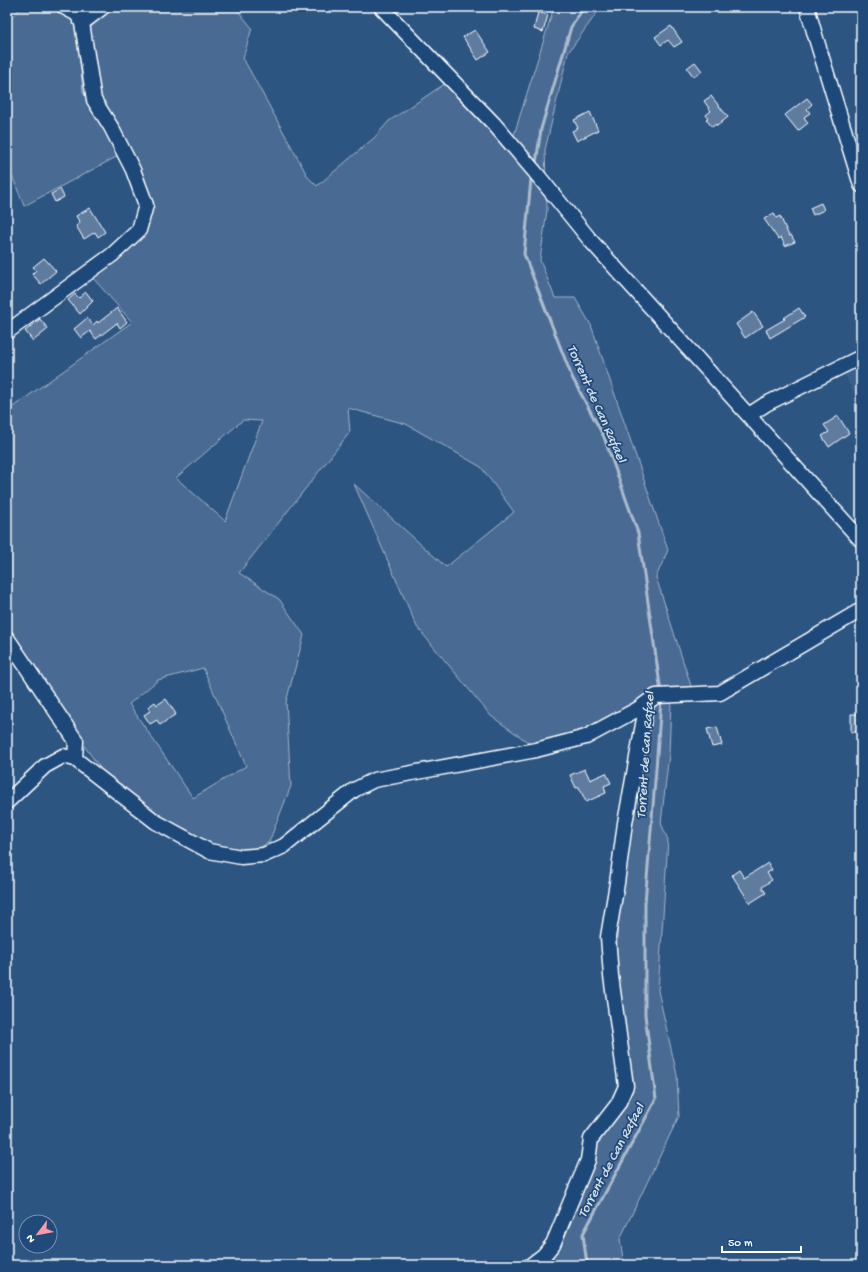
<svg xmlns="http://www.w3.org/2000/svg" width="868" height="1272" font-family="'Gochi Hand',sans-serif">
  <rect width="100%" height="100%" fill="#2c5582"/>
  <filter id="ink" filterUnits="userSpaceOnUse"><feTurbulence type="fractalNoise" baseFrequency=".025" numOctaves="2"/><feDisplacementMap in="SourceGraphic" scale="8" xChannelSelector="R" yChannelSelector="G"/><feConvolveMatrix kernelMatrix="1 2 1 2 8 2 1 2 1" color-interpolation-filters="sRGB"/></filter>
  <g filter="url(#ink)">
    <path fill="#3b618b" d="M 861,363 L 861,407 L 843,371 Z"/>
    <path fill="#486b92" stroke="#a4b5c8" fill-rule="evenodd" d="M 22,7 L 52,7 L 76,21 L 83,92 L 120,155 L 24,206 L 7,163 L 7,22 Z
      M 114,7 L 235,7 L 252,28 L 243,58 L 308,177 L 317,186 L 374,138 L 389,121 L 446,83 L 516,158 L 513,138 L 554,7 L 601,7 L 568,53 L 545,150 L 547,210 L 540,260 L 555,298 L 575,298 L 591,325 L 668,550 L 656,577 L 692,689 L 652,692 L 584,731 L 532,745 L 491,716 L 417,627 L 354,484 L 446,567 L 514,512 L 481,467 L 406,424 L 348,408 L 350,432 L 239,573 L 279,599 L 304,635 L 286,702 L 291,786 L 269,842 L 253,852 L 211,846 L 185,833 L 105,775 L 85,747 L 23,652 L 7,633 L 7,411 L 132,322 L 92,277 L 130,249 L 144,227 L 150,208 L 145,179 L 129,150 L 99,101 L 87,30 ZM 243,420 L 262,421 L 225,521 L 176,478 ZM 203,668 L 246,766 L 193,798 L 129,704 L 158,680 Z
      M 671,702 L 669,754 L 661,823 L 668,840 L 658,991 L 677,1075 L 679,1116 L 620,1239 L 623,1259 L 626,1265 L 553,1265 L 553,1251 L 597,1137 L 627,1099 L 616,966 L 618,915 L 652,704 Z"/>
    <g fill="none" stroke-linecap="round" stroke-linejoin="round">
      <path stroke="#acbcce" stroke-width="3" d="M 536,163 L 541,129 L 571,27 L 584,7
        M 531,179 L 524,254 L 572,377 L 604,437 L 638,533 L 661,692
        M 587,1265 L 583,1234 L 656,1099 L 645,1015 L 645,903 L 656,769 L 661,700"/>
    </g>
    <path fill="#5e7c9f" stroke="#fff" d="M 538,12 L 548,15 L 543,32 L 534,29 Z
      M 671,26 L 682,42 L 674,47 L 668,40 L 661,45 L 655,37 Z
      M 475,30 L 490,52 L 478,60 L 463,37 Z
      M 695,62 L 702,71 L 694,77 L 687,68 Z
      M 711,96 L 728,117 L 717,126 L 716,124 L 712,127 L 706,119 L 708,118 L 706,115 L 711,111 L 704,101 Z
      M 807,98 L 812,104 L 807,109 L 810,113 L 804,117 L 808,123 L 798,131 L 785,115 Z
      M 590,112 L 598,130 L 577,141 L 572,131 L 578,128 L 574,120 Z
      M 60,189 L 64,197 L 55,202 L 51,194 Z
      M 821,203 L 824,210 L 813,215 L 810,208 Z
      M 90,208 L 105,232 L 98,237 L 95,232 L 84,239 L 76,226 L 80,223 L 76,216 Z
      M 774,213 L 776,218 L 780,216 L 789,236 L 791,235 L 795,242 L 785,246 L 781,237 L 778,239 L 764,219 Z
      M 44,258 L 56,271 L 41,284 L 32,274 L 36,270 L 33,267 Z
      M 86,292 L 93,301 L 80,314 L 68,300 L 75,294 L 79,298 Z
      M 117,308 L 127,322 L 120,328 L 117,323 L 96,339 L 90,331 L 81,338 L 74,329 L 87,318 L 93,325 L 97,321 L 98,323 Z
      M 799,308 L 805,317 L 770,338 L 766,330 L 785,319 L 784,318 Z
      M 753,312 L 763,326 L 745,338 L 736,324 Z
      M 40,319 L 48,329 L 33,341 L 25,331 Z
      M 838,416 L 849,433 L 829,447 L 822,436 L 829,432 L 824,425 Z
      M 166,699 L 176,714 L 160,725 L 157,720 L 150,724 L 144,715 L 150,711 L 148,707 L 155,702 L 157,705 Z
      M 851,714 L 861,714 L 861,732 L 851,732 Z
      M 717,727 L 722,745 L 712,747 L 707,729 Z
      M 585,769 L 590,780 L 606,773 L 611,783 L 604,786 L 606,793 L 586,802 L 579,787 L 576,788 L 570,775 Z
      M 768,863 L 772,870 L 767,873 L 772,880 L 762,887 L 766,893 L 750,903 L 732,875 L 739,870 L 744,878 Z"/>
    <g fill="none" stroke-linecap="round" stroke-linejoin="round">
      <g stroke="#fff" stroke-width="17">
        <path id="minor" d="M 381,7 L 494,124 L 535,172 L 591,241 L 861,540
          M 807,7 L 815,35 L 861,185
          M 82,23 L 103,7
          M 7,332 L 112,255 L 139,230 L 146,205 L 133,170 L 111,127 L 94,100 L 82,23 L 77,14 L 64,7
          M 749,415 L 766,404 L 861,357
          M 7,638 L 76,741 L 75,759
          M 7,802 L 45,766 L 63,756 L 75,759 L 156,822 L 209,851 L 241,857 L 264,855 L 284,846 L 354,790 L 374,780 L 536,750 L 586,737 L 638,709 L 656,696 L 720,693 L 861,610
          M 531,1265 L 544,1255 L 553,1244 L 588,1160 L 591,1139 L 618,1104 L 626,1086 L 611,976 L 608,937 L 617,883 L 625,823 L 646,708 L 645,704"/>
      </g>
      <use href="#minor" stroke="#1f4a7a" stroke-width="14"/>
    </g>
  </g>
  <g text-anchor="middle" stroke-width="3.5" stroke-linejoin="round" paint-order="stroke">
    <g font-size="14" font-style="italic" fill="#d5dde6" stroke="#1f4a7a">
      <text transform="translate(598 403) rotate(66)" y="5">Torrent de Can Rafael</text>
      <text transform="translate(644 755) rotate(-86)" y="5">Torrent de Can Rafael</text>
      <text transform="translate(610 1160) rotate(-62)" y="5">Torrent de Can Rafael</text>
    </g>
  </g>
  <rect width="868" height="1272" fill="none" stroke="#1f4a7a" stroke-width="24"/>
  <rect x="12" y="12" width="844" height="1248" fill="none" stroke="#fff" stroke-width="1.5" filter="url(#ink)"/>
  <g transform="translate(38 1234) rotate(238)"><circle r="19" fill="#1f4a7a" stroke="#7992af"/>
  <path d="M0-3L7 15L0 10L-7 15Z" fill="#ff9aa2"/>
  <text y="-6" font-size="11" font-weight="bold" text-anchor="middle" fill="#ffffff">N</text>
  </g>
  <path d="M722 1246v6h79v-6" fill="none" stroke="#ffffff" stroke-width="2"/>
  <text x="728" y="1246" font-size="12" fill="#ffffff" stroke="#1f4a7a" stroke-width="3" paint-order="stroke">50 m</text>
</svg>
